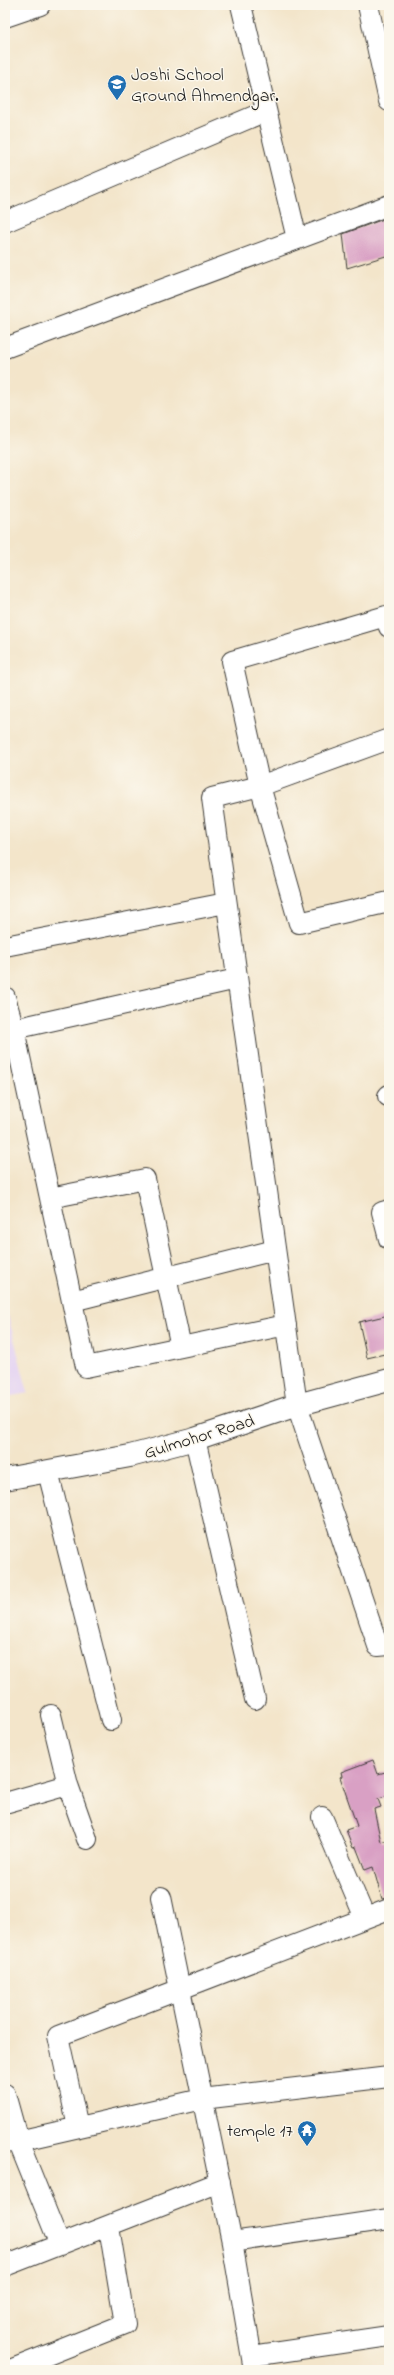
<svg xmlns="http://www.w3.org/2000/svg" width="394" height="2375" font-family="'Indie Flower',sans-serif">
  <rect width="100%" height="100%" fill="#fbf7ec"/>
  <filter id="ink" filterUnits="userSpaceOnUse"><feTurbulence type="fractalNoise" baseFrequency=".025" numOctaves="2"/><feDisplacementMap in="SourceGraphic" scale="8" xChannelSelector="R" yChannelSelector="G"/><feConvolveMatrix kernelMatrix="1 2 1 2 8 2 1 2 1" color-interpolation-filters="sRGB"/></filter>
  <filter id="wash" filterUnits="userSpaceOnUse"><feTurbulence type="fractalNoise" baseFrequency=".012" numOctaves="4" result="noise"/><feDisplacementMap in="SourceGraphic" scale="16" xChannelSelector="R" yChannelSelector="G"/><feGaussianBlur stdDeviation="0.9" result="paint"/><feColorMatrix in="noise" values="0 0 0 0 0 0 0 0 0 0 0 0 0 0 0 0 0 1.4 0 .05"/><feComposite in="paint" operator="in"/></filter>
  <g filter="url(#wash)">
    <rect width="100%" height="100%" fill="#f3e5ca"/>
    <path fill="#e4d3f2" d="M 5,1304 L 28,1393 L 6,1397 L 5,1393 Z"/>
    <g id="blocks">
      <path fill="#d9a0c4" d="M 389,217 L 389,255 L 347,268 L 343,234 Z
        M 389,1315 L 389,1353 L 367,1358 L 359,1322 Z
        M 373,1760 L 378,1774 L 389,1771 L 389,1796 L 378,1799 L 381,1807 L 374,1809 L 381,1842 L 389,1839 L 389,1898 L 382,1899 L 373,1867 L 365,1870 L 356,1847 L 353,1848 L 346,1830 L 357,1826 L 340,1777 L 342,1776 L 341,1772 Z"/>
    </g>
  </g>
  <g filter="url(#ink)">
    <use href="#blocks" fill-opacity="0" stroke="#3c3a36" stroke-width="1"/>
    <g fill="none" stroke-linecap="round" stroke-linejoin="round">
      <g stroke="#3c3a36" stroke-width="22">
        <path id="minor" d="M 241,5 L 297,239
          M 368,5 L 389,101
          M 5,17 L 40,5
          M 5,222 L 266,111
          M 5,348 L 389,205
          M 389,627 L 386,616 L 232,661 L 260,786 L 299,923 L 389,902
          M 389,739 L 260,786 L 212,798 L 297,1405 L 378,1646 L 389,1645
          M 5,946 L 226,903
          M 237,979 L 14,1029 L 86,1367 L 286,1325
          M 5,997 L 14,1029
          M 388,1096 L 389,1095
          M 50,1198 L 145,1179 L 181,1347
          M 389,1210 L 382,1212 L 389,1239
          M 72,1301 L 275,1250
          M 195,1439 L 255,1699
          M 48,1472 L 111,1720
          M 51,1715 L 68,1785 L 87,1839
          M 5,1803 L 68,1785
          M 322,1817 L 365,1918
          M 161,1897 L 232,2242 L 254,2370
          M 5,2094 L 18,2141 L 202,2099 L 389,2077
          M 78,2127 L 58,2036 L 389,1909
          M 5,2143 L 18,2141 L 60,2245
          M 232,2242 L 389,2219
          M 5,2266 L 220,2182
          M 252,2356 L 389,2336
          M 10,2370 L 125,2324 L 109,2227"/>
      </g>
      <g stroke="#3c3a36" stroke-width="24">
        <path id="tertiary" d="M 5,1479 L 130,1456 L 195,1439 L 297,1405 L 389,1380"/>
      </g>
      <use href="#minor" stroke="#fff" stroke-width="20"/>
      <use href="#tertiary" stroke="#fff" stroke-width="22"/>
    </g>
  </g>
  <defs>
    <g id="school-pin" transform="scale(1)"><path d="M0 17L-7.5 6A9.5 9.5 0 1 1 7.5 6Z" fill="#1f6fb2" stroke="#fbf7ec"/><path d="M0-5L7-2L0 1L-7-2ZM-4 1L0 2.5L4 1V4Q0 6-4 4Z" fill="#fff"/></g>
    <g id="temple-pin" transform="scale(1)"><path d="M0 17L-7.5 6A9.5 9.5 0 1 1 7.5 6Z" fill="#1f6fb2" stroke="#fbf7ec"/><path d="M0-6L5-2H3V0L6.5 2.5H4V6H1.5V3h-3V6H-4V2.5H-6.5L-3 0V-2H-5Z" fill="#fff"/></g>
  </defs>
  <g fill-rule="evenodd">
    <use href="#school-pin" x="117" y="84"/>
    <use href="#temple-pin" x="307" y="2130"/>
  </g>
  <g text-anchor="middle" stroke-width="3" stroke-linejoin="round" paint-order="stroke">
    <g font-size="18" fill="#1c1c1c" stroke="#fbf7ec" text-anchor="start">
      <text x="131" y="80">Joshi School<tspan x="131" dy="21">Ground Ahmendgar.</tspan></text>
      <text x="293" y="2136" text-anchor="end">temple 17</text>
    </g>
    <g font-size="18" fill="#1c1c1c" stroke="#fbf7ec">
      <text transform="translate(199 1436) rotate(-17)" y="6">Gulmohor Road</text>
    </g>
  </g>
  <rect width="394" height="2375" fill="none" stroke="#fbf7ec" stroke-width="20"/>
</svg>
